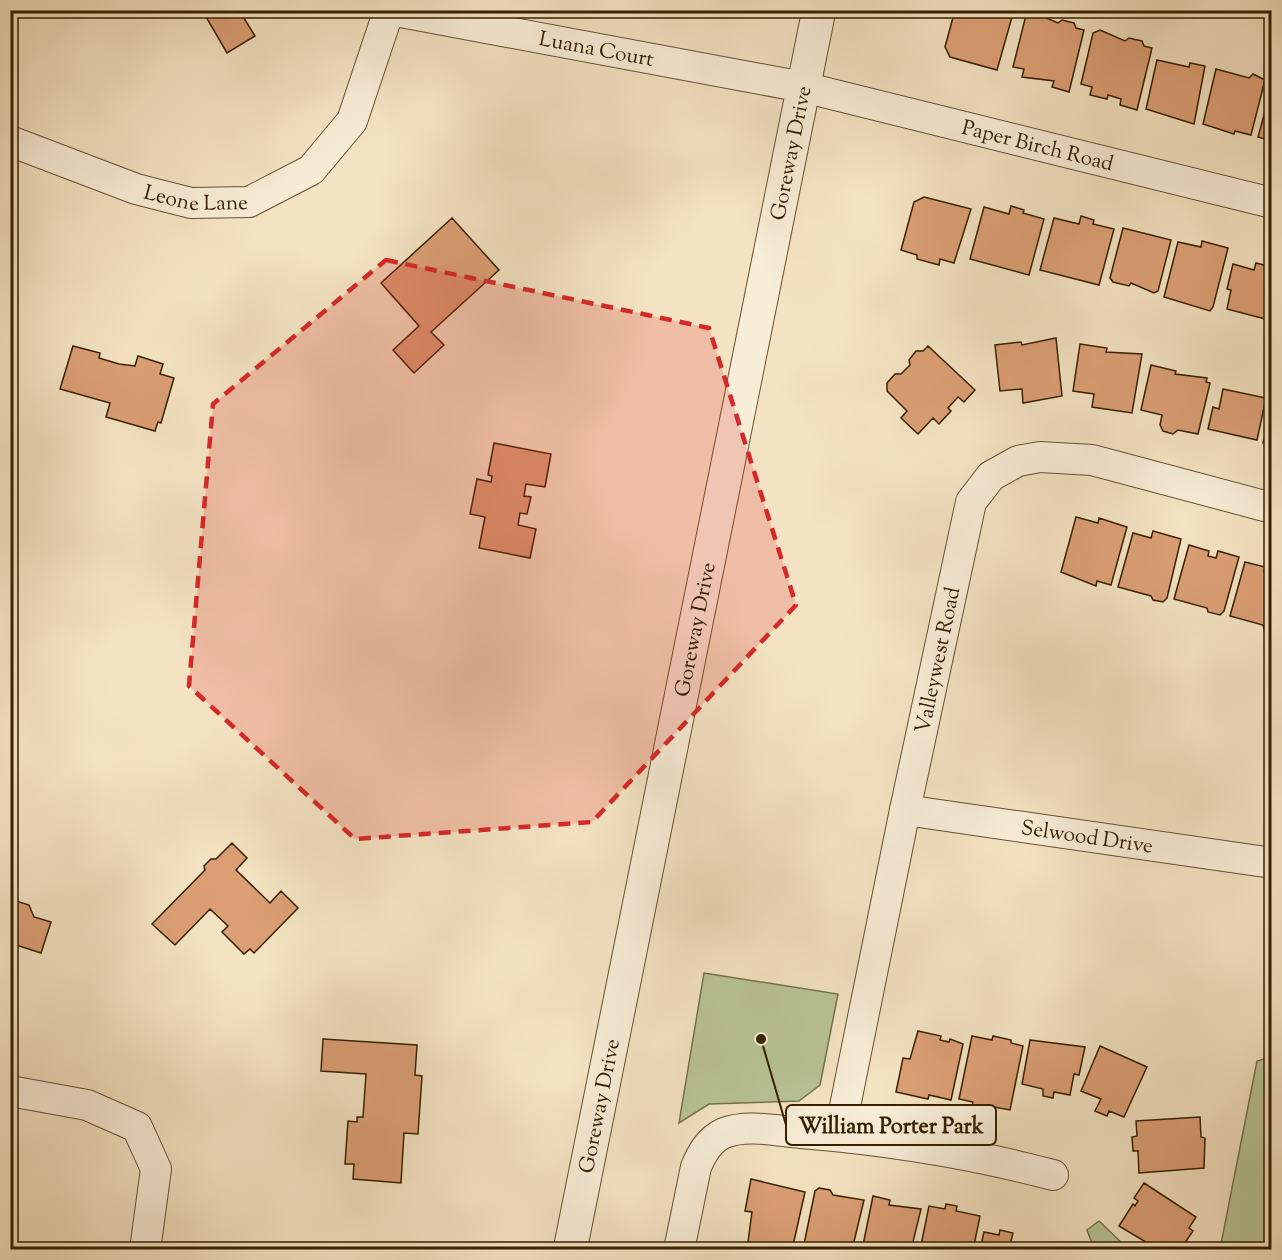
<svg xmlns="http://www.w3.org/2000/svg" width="1282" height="1260" font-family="'Sorts Mill Goudy',serif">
  <rect width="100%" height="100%" fill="#f4e3c2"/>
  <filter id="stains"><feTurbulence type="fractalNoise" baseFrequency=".00333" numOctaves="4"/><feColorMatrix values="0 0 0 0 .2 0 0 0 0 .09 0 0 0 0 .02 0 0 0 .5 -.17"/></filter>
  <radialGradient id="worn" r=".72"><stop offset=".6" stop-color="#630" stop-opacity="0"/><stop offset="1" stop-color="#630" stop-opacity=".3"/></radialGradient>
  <path fill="#b8c496" stroke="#76724b" stroke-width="1.5" d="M 704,973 L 838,994 L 820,1085 L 799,1101 L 709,1104 L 679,1123 Z
    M 1271,1057 L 1271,1249 L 1220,1249 L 1257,1061 Z
    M 1099,1221 L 1128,1249 L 1094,1249 L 1087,1230 Z"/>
  <path fill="#dc9f75" stroke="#352000" stroke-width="1.5" d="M 202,10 L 239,10 L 255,36 L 227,53 Z
    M 955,10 L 995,10 L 1012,17 L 997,70 L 950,57 L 945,47 Z
    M 1032,12 L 1058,23 L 1062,20 L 1074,23 L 1076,28 L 1084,30 L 1069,92 L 1052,87 L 1054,81 L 1022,77 L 1024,69 L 1013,67 L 1026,15 Z
    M 1100,30 L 1125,41 L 1129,38 L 1142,41 L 1144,46 L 1152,48 L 1137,110 L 1120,105 L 1121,99 L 1108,95 L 1107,99 L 1090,95 L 1092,87 L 1081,84 L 1093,33 Z
    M 1157,60 L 1189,67 L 1190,63 L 1205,66 L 1194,124 L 1146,109 Z
    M 1216,69 L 1249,78 L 1253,74 L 1265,80 L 1251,135 L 1235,131 L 1234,134 L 1203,124 Z
    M 1272,86 L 1272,141 L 1258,137 Z
    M 924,197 L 971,209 L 954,263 L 940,259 L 939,265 L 917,259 L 917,255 L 901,250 L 914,202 Z
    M 1011,206 L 1024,210 L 1023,213 L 1044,219 L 1029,275 L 970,259 L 984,207 L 1009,214 Z
    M 1081,216 L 1094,220 L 1093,224 L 1114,229 L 1099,285 L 1040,270 L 1054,218 L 1079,224 Z
    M 452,218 L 499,270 L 431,332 L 444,345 L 414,373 L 393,350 L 419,326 L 381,283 Z
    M 1123,228 L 1171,240 L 1158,291 L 1154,293 L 1131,283 L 1129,286 L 1113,282 L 1110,278 Z
    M 1202,241 L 1228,248 L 1213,307 L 1210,311 L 1164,297 L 1178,242 L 1201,247 Z
    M 1256,263 L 1272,267 L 1269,320 L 1227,309 L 1231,290 L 1227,289 L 1233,264 L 1254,270 Z
    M 1056,338 L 1062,396 L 1023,403 L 1022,389 L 1000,391 L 995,345 L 1021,342 L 1022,345 Z
    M 1080,344 L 1107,348 L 1106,352 L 1142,354 L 1132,413 L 1092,407 L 1094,394 L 1073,391 Z
    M 73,346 L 100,353 L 99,358 L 119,364 L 135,366 L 138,356 L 163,364 L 160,374 L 174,378 L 161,423 L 158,422 L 155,431 L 106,417 L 110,403 L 60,389 Z
    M 928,346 L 975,390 L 964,402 L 958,397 L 948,408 L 951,411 L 939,424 L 933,418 L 918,434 L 901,418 L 907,411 L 887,391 L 887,383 L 895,374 L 901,374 L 910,365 L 909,360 L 916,351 L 923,351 Z
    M 1151,365 L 1176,371 L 1175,374 L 1207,378 L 1206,382 L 1210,383 L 1198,434 L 1178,430 L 1173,434 L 1163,431 L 1160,425 L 1162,415 L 1141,410 Z
    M 1223,389 L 1266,398 L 1257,440 L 1208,429 L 1213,407 L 1219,409 Z
    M 1272,408 L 1272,445 L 1263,443 Z
    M 494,443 L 551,454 L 545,487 L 526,484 L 524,496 L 531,497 L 527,514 L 520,513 L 518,525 L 536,529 L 530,558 L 479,548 L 485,517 L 470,514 L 477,479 L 491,482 L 492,476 L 488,475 Z
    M 1076,517 L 1098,523 L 1099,518 L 1127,527 L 1111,585 L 1097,581 L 1096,586 L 1061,572 Z
    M 1153,531 L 1181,539 L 1167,598 L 1163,602 L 1153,600 L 1151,596 L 1118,587 L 1133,533 L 1151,538 Z
    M 1189,545 L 1209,551 L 1208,556 L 1216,558 L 1218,551 L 1239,557 L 1224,611 L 1220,615 L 1208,612 L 1207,608 L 1174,599 Z
    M 1245,562 L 1265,567 L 1264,572 L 1272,574 L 1272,631 L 1264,629 L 1263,625 L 1230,616 Z
    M 232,843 L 247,858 L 236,870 L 270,903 L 281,891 L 298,908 L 254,953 L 250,949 L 244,954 L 222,932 L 228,926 L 210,909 L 175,945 L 152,924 L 205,870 L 204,866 L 211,859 L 216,859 Z
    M 10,899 L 29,905 L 34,917 L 51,922 L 41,953 L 10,943 Z
    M 918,1031 L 941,1036 L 940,1040 L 949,1042 L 950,1039 L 963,1044 L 951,1100 L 929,1095 L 928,1099 L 896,1092 L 903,1058 L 910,1059 Z
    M 972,1036 L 992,1040 L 993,1036 L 1011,1040 L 1011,1043 L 1023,1046 L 1010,1110 L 988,1106 L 988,1110 L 972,1107 L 973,1102 L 959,1099 Z
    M 323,1039 L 417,1045 L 415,1075 L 422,1076 L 418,1134 L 404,1133 L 401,1183 L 353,1179 L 354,1164 L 345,1164 L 348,1121 L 357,1122 L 357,1117 L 363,1117 L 366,1074 L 321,1071 Z
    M 1030,1040 L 1085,1047 L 1079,1075 L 1074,1074 L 1070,1095 L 1054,1092 L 1053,1098 L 1043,1096 L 1043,1089 L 1022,1084 Z
    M 1100,1046 L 1147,1067 L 1124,1117 L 1109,1111 L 1107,1116 L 1095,1111 L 1101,1099 L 1081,1091 Z
    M 1200,1117 L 1201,1137 L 1205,1138 L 1204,1168 L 1139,1173 L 1138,1151 L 1133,1151 L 1132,1137 L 1137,1136 L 1136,1121 Z
    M 751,1179 L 805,1192 L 792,1250 L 772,1244 L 771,1247 L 748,1242 L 752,1212 L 745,1211 Z
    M 1144,1183 L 1196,1217 L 1189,1228 L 1193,1231 L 1182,1247 L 1179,1244 L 1175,1250 L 1159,1250 L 1119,1226 L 1133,1204 L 1135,1206 L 1138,1201 L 1134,1198 Z
    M 819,1188 L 830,1190 L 833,1195 L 864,1200 L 852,1250 L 803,1249 L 815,1191 Z
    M 873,1196 L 890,1200 L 889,1205 L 921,1209 L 911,1250 L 862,1250 Z
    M 946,1204 L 957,1206 L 956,1211 L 980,1216 L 973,1250 L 920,1250 L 929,1206 L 945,1209 Z
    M 1000,1230 L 1013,1233 L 1010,1245 L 1030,1250 L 980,1250 L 984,1232 L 999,1235 Z"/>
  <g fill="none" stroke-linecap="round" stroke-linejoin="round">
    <g stroke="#655130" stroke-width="32">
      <g id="minor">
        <path id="s1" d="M 390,10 L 803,87 L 1272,203"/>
        <path id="s2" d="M 10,141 L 136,189 L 191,203 L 249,202 L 311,170 L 352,121 L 389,10"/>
        <path id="s3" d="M 905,810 L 1272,863"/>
        <path d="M 10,1091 L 87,1105 L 137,1127 L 156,1169 L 145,1250"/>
        <path id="s4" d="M 839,1136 L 905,810 L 971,502 L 991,476 L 1018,461 L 1040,457 L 1092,460 L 1272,508"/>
        <path d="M 679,1250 L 696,1167 C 702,1153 709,1140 724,1133 C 748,1124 777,1131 801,1133 C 887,1140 970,1153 1053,1175"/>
      </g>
    </g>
    <g stroke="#655130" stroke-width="35">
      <g id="tertiary">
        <path id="s5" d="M 570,1250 L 819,10"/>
      </g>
    </g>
    <use href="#minor" stroke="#f8edd7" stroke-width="30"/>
    <use href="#tertiary" stroke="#f8edd7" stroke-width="33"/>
  </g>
  <path fill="#d62828" fill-opacity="0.2" stroke="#d62828" stroke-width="4.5" stroke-dasharray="12 8" stroke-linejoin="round" d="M 386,260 L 709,328 L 796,605 L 592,822 L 355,839 L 189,686 L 213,404 Z"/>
  <g text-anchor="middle" stroke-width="6" stroke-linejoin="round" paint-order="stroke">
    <g font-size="21" fill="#352000" stroke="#f8edd7">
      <text dy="7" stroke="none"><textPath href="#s1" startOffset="210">Luana Court</textPath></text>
      <text dy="7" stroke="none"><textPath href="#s1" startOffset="662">Paper Birch Road</textPath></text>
      <text dy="7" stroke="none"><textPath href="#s5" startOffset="1119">Goreway Drive</textPath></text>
      <text dy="7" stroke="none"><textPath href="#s2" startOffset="196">Leone Lane</textPath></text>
      <text dy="7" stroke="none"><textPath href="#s5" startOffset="633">Goreway Drive</textPath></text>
      <text dy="7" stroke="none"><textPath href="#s4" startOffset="486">Valleywest Road</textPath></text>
      <text dy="7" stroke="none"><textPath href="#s3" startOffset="184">Selwood Drive</textPath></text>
      <text dy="7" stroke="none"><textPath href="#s5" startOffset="147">Goreway Drive</textPath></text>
    </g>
  </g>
  <path fill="none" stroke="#352000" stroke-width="2" d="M761 1039L786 1125"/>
  <circle fill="#352000" stroke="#f8edd7" stroke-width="2" cx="761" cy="1039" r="6"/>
  <rect fill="#f8edd7" stroke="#352000" stroke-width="2" x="786" y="1105" width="210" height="40" rx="6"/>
  <g font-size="22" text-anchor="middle" font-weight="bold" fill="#352000">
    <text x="891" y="1133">William Porter Park</text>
  </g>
  <rect width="1282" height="1260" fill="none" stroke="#f4e3c2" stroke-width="36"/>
  <rect x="12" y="12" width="1258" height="1236" fill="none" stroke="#352000" stroke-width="3"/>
  <rect x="18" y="18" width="1246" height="1224" fill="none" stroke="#352000" stroke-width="1.5"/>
  <rect width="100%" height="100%" filter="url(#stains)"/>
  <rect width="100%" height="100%" fill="url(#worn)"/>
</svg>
